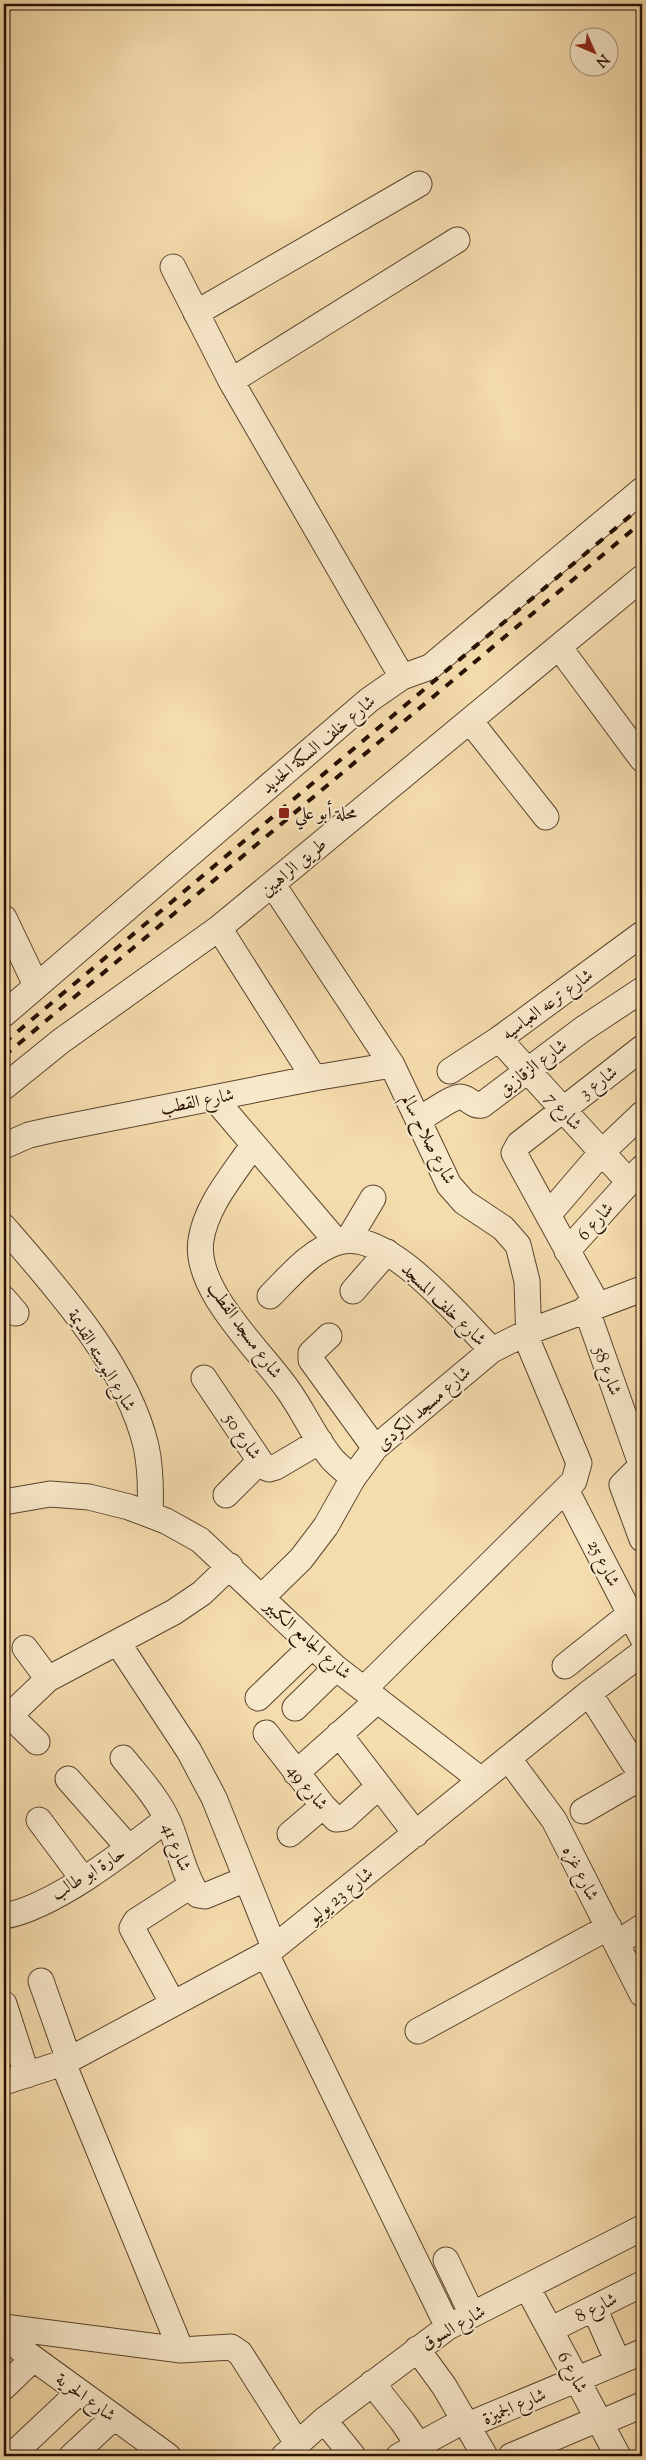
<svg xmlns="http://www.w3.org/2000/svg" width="646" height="2460" font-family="'Sorts Mill Goudy',Amiri,serif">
  <rect width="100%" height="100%" fill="#f5dcad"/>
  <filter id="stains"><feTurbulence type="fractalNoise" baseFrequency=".004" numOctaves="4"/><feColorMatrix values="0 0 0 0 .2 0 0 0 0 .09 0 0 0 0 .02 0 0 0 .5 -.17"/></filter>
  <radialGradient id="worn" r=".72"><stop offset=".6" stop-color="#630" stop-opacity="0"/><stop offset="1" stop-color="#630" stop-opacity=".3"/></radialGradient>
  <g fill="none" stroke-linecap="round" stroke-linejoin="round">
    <g stroke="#5a442e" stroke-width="27">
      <path id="minor" d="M 173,267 L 231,381 L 402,677
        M 196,313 L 419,184
        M 231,381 L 457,240
        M 559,647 L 642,759
        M 470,721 L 546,817
        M 273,885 L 392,1065 L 449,1185 L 464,1202 L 503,1228 L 518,1245 L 527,1281 L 529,1344 L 579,1463 L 574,1481 L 364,1689
        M 4,918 L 36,985
        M 219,928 L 314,1078
        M 4,1014 L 369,700 L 402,677 L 430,667 L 642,490
        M 499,1039 L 629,1182
        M 450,1071 L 499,1039 L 642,934
        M 4,1087 L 61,1041 L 219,928 L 642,578
        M 214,1098 L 337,1242
        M 418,1120 C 427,1115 452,1097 460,1097 C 469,1097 472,1107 482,1105 L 583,1029 L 642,990
        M 253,1145 C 234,1174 206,1205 201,1240 C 193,1290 261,1351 288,1390 C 304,1412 315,1439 333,1460 C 339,1466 346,1472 353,1478
        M 4,1146 L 29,1135 L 51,1130 L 314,1078 L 392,1065
        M 548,1215 L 602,1152 L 642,1114
        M 4,1227 C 57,1288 127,1366 146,1446 C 151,1469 151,1492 150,1515
        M 348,1240 L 373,1198
        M 567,1251 L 642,1168
        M 353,1291 L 387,1252
        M 270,1296 C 289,1277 312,1249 339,1242 C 388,1228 460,1318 492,1350
        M 4,1299 L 16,1313
        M 597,1304 L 514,1153 L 519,1144 L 642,1048
        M 586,1308 L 640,1461 L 640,1467 L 622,1485 L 642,1539
        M 329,1336 L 311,1353 L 311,1360 L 375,1448
        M 204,1378 L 264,1467 L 269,1469 L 276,1467 L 320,1441
        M 566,1490 L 642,1637
        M 226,1495 L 259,1462
        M 4,1502 L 50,1494 L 89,1497 L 129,1507 L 166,1521 L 200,1540 L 336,1668 L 481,1780
        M 262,1597 L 301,1559 L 326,1526 L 353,1478 L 375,1448 L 492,1350 L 528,1332 L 642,1289
        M 118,1643 L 189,1751 L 214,1798 L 274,1947
        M 25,1648 L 48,1679
        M 565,1666 L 630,1614
        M 589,1693 L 642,1776
        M 258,1698 L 312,1646
        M 295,1708 L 336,1668
        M 4,1710 L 37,1742
        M 4,1721 L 48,1679 L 174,1612 L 202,1593 L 230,1566
        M 266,1733 L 323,1806 L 336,1819 L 344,1818 L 379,1786
        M 339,1734 L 416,1834
        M 123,1758 C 139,1778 157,1797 168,1821 C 177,1840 185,1880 198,1895 L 205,1896 L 246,1879
        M 508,1758 L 554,1820 L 642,1994
        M 296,1773 L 378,1700
        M 68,1779 L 129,1848
        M 583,1811 L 642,1777
        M 39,1820 L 83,1879
        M 290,1834 L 323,1806
        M 4,1916 C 53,1908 127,1850 167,1819
        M 617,1943 L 642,1927
        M 266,1954 L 448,2327
        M 41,1981 L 69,2060
        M 4,2004 L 27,2075
        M 173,2004 L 132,1928 L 136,1921 L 192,1885
        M 418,2031 L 609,1927
        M 63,2063 L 181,2350
        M 4,2082 L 63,2063 L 266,1954 L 589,1693 L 642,1653
        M 446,2260 L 468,2306
        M 527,2287 L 618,2456
        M 594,2308 L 618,2362
        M 4,2327 L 181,2350 L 231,2347 L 240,2353 L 297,2443
        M 550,2330 L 642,2284
        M 4,2337 L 168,2456
        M 417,2349 L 444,2386 L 485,2456
        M 372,2383 L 402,2421 L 426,2456
        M 4,2387 L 33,2359
        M 324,2420 L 353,2456
        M 600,2423 L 642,2405
        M 468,2425 L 642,2352
        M 11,2456 L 79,2392
        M 72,2456 L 114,2417
        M 284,2456 L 324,2420 L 448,2327 L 642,2228
        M 399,2456 L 465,2420
        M 511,2456 L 598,2419"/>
    </g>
    <use href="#minor" stroke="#f8e8ca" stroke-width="25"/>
    <path stroke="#261103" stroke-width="4" stroke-dasharray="9 9" stroke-linecap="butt" d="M 4,1043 L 642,506
      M 4,1056 L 642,522"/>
  </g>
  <rect fill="#8f2418" stroke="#f8e8ca" stroke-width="2" x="278" y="807" width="12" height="12" rx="2.5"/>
  <g text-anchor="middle" stroke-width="4" stroke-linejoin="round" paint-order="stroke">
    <g font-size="18" fill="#261103" stroke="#f8e8ca">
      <text transform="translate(318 744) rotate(-40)" y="6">شارع خلف السكة الحديد</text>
      <text transform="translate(293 867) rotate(-40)" y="6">طريق الراهبين</text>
      <text transform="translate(547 1004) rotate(-36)" y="6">شارع ترعه العباسيه</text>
      <text transform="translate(532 1067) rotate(-37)" y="6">شارع الزقازيق</text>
      <text transform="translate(598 1082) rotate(-37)" y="6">شارع 3</text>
      <text transform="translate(197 1101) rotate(-11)" y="6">شارع القطب</text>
      <text transform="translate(564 1111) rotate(48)" y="6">شارع 7</text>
      <text transform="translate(429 1139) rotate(63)" y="6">شارع صلاح سالم</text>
      <text transform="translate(595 1221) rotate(-48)" y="6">شارع 6</text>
      <text transform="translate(444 1304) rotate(44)" y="6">شارع خلف المسجد</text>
      <text transform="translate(245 1330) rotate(54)" y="6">شارع مسجد القطب</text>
      <text transform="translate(102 1360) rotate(59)" y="6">شارع البوسته القديمة</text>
      <text transform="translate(608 1371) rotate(70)" y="6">شارع 58</text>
      <text transform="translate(423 1408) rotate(-41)" y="6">شارع مسجد الكردى</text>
      <text transform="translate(243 1436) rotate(56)" y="6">شارع 50</text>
      <text transform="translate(604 1563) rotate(63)" y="6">شارع 25</text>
      <text transform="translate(308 1639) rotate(42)" y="6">شارع الجامع الكبير</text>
      <text transform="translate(308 1787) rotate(51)" y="6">شارع 49</text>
      <text transform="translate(177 1847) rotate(68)" y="6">شارع 41</text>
      <text transform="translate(88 1873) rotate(-32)" y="6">حارة ابو طالب</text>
      <text transform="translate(581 1873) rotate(63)" y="6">شارع غزه</text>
      <text transform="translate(340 1895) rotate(-39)" y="6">شارع 23 يوليو</text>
      <text transform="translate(596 2307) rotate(-27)" y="6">شارع 8</text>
      <text transform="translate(453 2327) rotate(-30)" y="6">شارع السوق</text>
      <text transform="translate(573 2372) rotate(62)" y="6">شارع 6</text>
      <text transform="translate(86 2397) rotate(36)" y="6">شارع الحرية</text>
      <text transform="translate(514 2406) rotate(-23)" y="6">شارع الجميزة</text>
    </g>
    <g font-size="18" fill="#261103" stroke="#f8e8ca" text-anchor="start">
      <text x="295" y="819">محلة أبو علي</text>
    </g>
  </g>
  <rect width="646" height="2460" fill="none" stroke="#f5dcad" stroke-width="20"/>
  <rect x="5" y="5" width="636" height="2450" fill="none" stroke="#261103" stroke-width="2.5"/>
  <rect x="10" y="10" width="626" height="2440" fill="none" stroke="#261103"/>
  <g transform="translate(594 52) rotate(135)"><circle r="24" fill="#f8e8ca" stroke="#a4927a"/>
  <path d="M0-4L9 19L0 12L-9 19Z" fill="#8f2418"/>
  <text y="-8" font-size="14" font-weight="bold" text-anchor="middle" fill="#261103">N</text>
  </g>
  <rect width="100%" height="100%" filter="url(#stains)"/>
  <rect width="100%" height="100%" fill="url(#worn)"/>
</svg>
